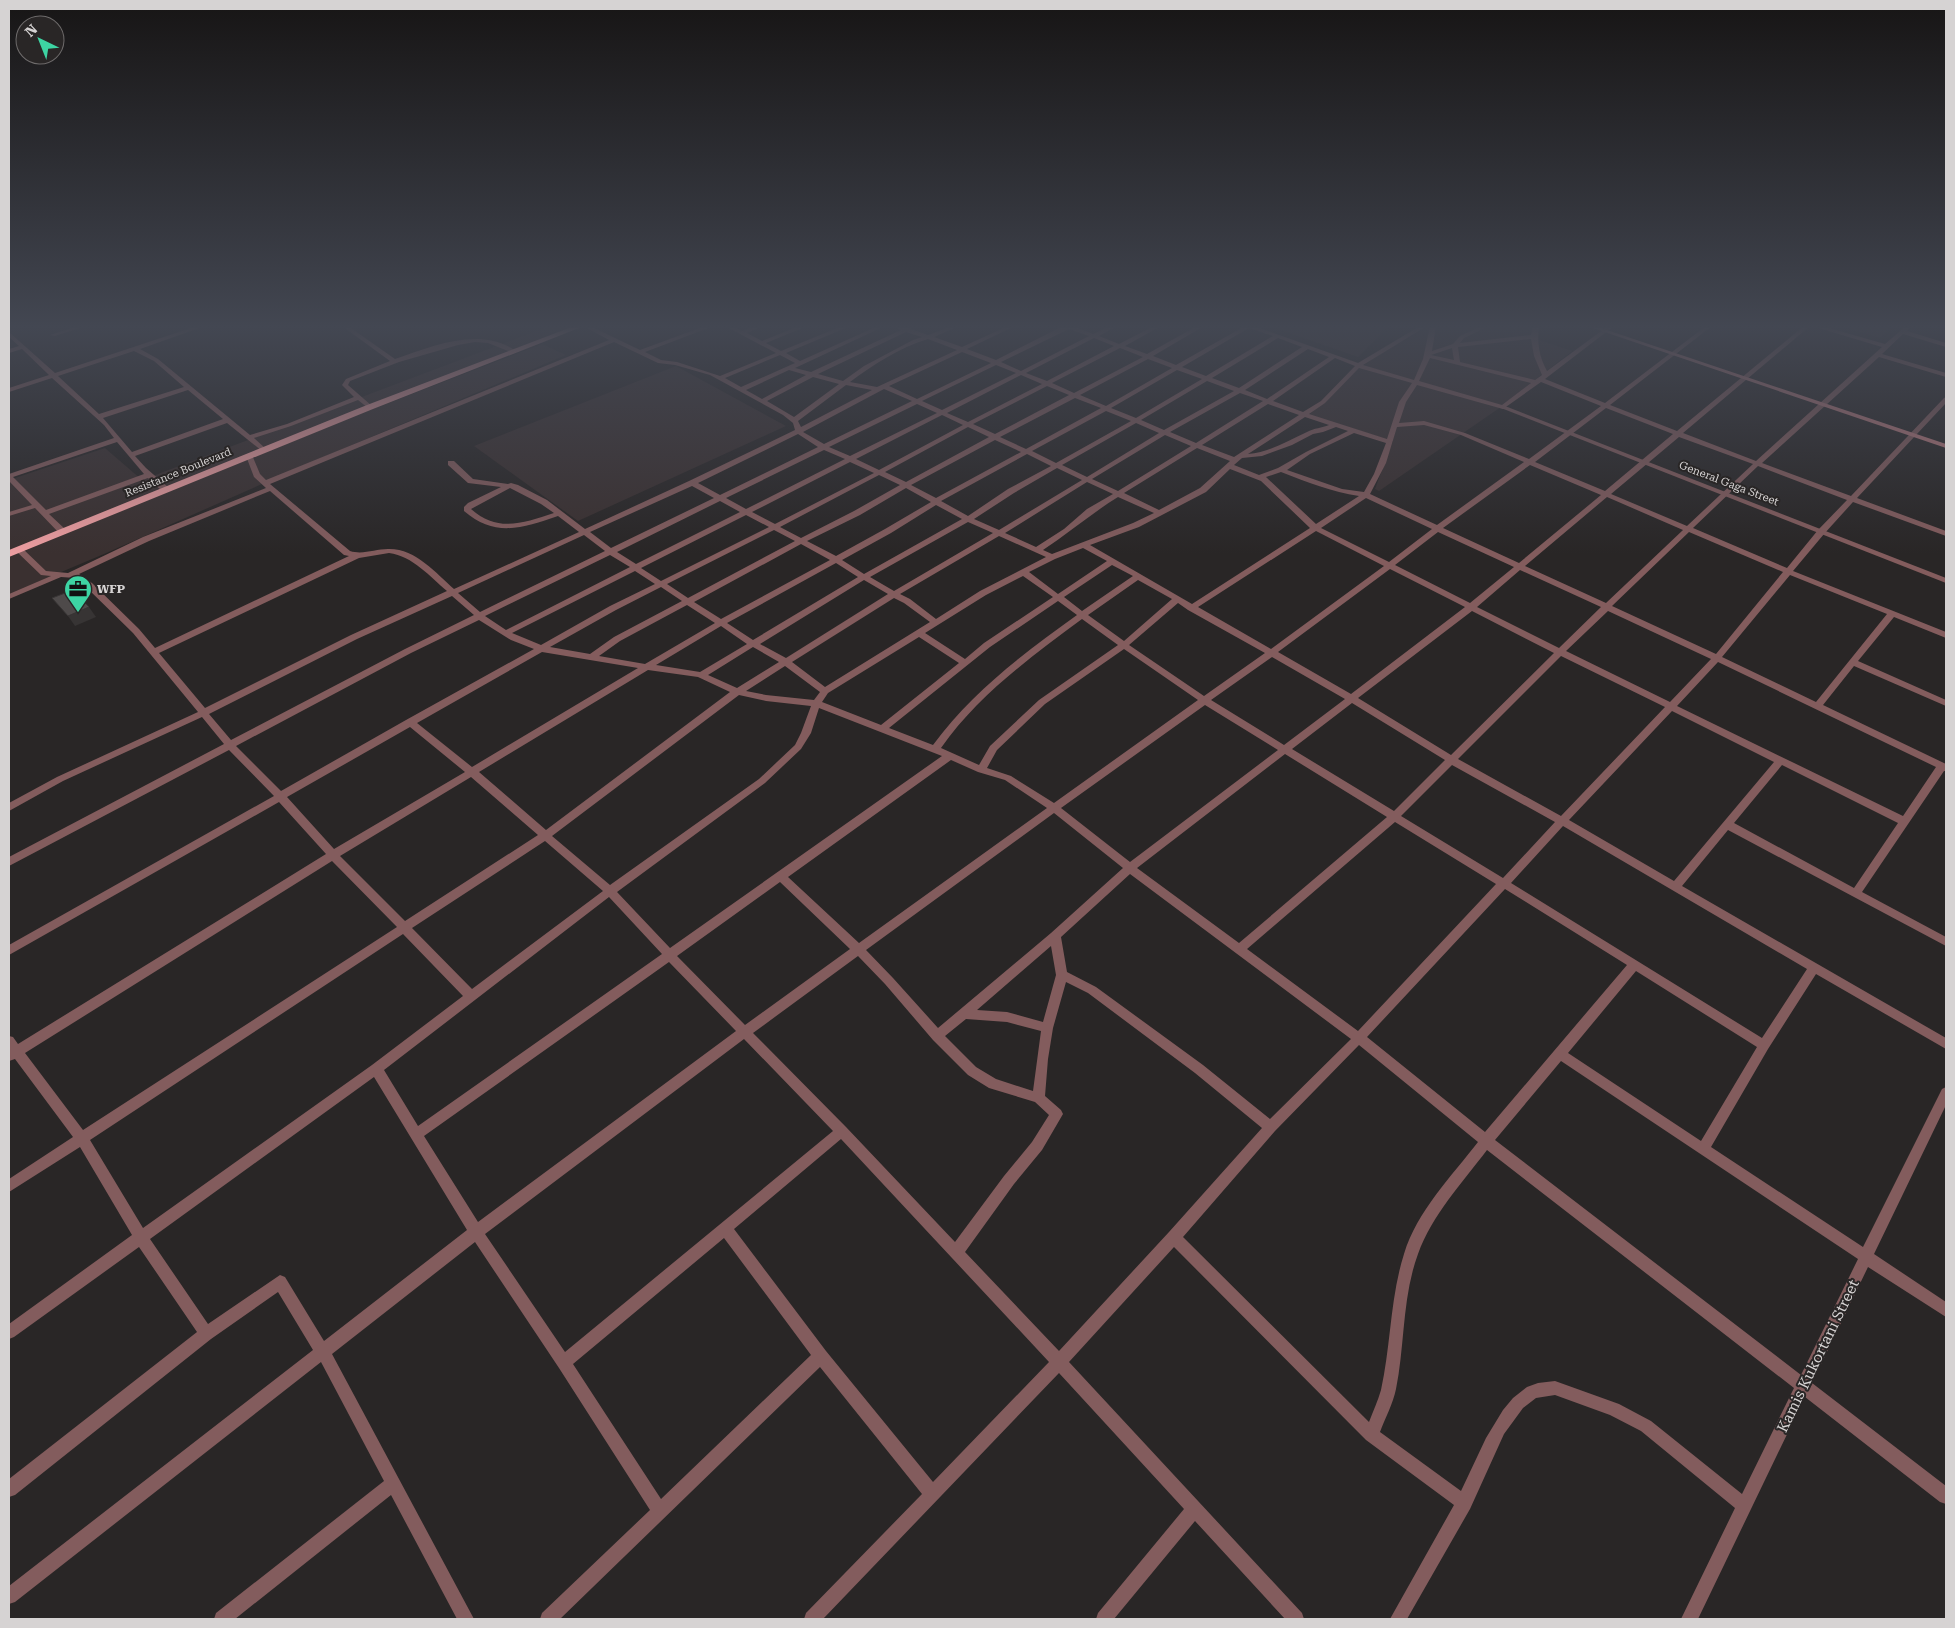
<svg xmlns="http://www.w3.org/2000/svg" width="1955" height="1628" font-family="'Roboto Serif',serif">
  <rect width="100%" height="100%" fill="#292626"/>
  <path fill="#3a3030" d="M 550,326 L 562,326 L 567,328 L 9,551 L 9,480 L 105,448 L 142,480 Z
    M 1269,326 L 1389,326 L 1358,357 Z
    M 1430,326 L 1483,326 L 1488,327 L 1492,326 L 1543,326 L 1536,339 L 1572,351 L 1498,409 L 1379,491 L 1375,489 L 1393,441 L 1309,415 L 1358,369 L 1379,354 Z
    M 1840,326 L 1893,326 L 1880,338 Z
    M 542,344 L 566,355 L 314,461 L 104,554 L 9,594 L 9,557 L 347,419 Z
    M 676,366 L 786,426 L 578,521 L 474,446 Z"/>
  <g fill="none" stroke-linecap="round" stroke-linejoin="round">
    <path fill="#835c5d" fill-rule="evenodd" d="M 78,326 L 86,326 L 55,336 L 50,335 Z
      M 197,326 L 205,326 L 140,349 L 158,359 L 250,435 L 287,424 L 354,397 L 342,385 L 346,379 L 390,361 L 342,326 L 348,326 L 395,359 C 433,346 480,326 516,351 L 513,353 L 488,343 L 475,342 L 458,345 L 399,362 L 350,381 L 348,385 L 372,406 L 372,408 L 368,408 L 358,400 L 291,426 L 254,438 L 266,449 L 266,451 L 262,451 L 227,423 L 135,456 L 146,468 L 169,488 L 169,492 L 163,492 L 148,478 L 49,514 L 66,530 L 66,534 L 60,534 L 35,508 L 9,516 L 9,512 L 32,505 L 9,481 L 9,474 L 114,438 L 104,425 L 52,378 L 9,392 L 9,388 L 49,375 L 22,349 L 9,353 L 9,349 L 19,346 L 9,337 L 9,332 L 55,373 ZM 134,351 L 154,361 L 184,387 L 99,414 L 58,376 ZM 188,390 L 223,419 L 132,452 L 103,418 ZM 117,442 L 144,474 L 46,510 L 13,477 Z
      M 583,326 L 590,326 L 640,350 L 705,326 L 712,326 L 711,327 L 645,352 L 661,360 L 677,362 L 720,376 L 776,353 L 725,326 L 732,326 L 742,331 L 756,326 L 763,326 L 747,333 L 762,341 L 799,326 L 806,326 L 805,327 L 766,343 L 781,351 L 842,326 L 849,326 L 848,327 L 786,353 L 800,361 L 878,326 L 885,326 L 795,368 L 811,372 L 901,330 L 893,326 L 911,327 L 911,329 L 928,335 L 952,326 L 959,326 L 934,337 L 962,347 L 1008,326 L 1015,326 L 967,349 L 996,360 L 1063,326 L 1073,326 L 1093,334 L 1110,326 L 1117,326 L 1099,336 L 1119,344 L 1154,326 L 1161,326 L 1125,346 L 1147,354 L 1197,326 L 1204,326 L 1153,356 L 1176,365 L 1245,326 L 1254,326 L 1358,363 L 1420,326 L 1427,326 L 1363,365 L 1414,380 L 1423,359 L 1430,326 L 1436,326 L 1432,351 L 1453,344 L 1460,336 L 1482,326 L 1489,326 L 1464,338 L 1460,343 L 1531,335 L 1533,326 L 1539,326 C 1537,343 1539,356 1547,371 L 1608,326 L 1614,326 L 1545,379 L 1605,403 L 1706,326 L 1712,326 L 1610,405 L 1677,431 L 1804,326 L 1810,326 L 1683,433 L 1756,461 L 1882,347 L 1815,327 L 1814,326 L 1822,326 L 1885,344 L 1906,326 L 1912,326 L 1907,331 L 1946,343 L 1946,347 L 1903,334 L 1882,354 L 1946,373 L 1946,377 L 1879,357 L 1762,463 L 1851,496 L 1944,398 L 1946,397 L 1946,403 L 1857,498 L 1946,531 L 1946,536 L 1853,502 L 1824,534 L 1793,571 L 1946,632 L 1946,638 L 1894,617 L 1858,661 L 1946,700 L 1946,706 L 1854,666 L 1823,705 L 1946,764 L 1946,771 L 1944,771 L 1862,892 L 1946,937 L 1946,946 L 1728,830 L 1682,886 L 1946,1038 L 1946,1049 L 1816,974 L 1768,1049 L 1711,1147 L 1863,1247 L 1942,1089 L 1946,1087 L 1946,1105 L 1874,1254 L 1946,1302 L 1946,1317 L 1868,1267 L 1812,1383 L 1946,1486 L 1946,1504 L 1940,1502 L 1805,1397 L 1698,1619 L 1681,1619 L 1735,1508 L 1641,1431 L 1610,1415 L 1555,1395 L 1536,1398 L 1523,1408 L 1504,1434 L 1470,1509 L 1407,1619 L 1390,1619 L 1454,1505 L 1366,1440 L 1174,1247 L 1069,1362 L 1302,1613 L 1304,1619 L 1285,1619 L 1195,1521 L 1114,1619 L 1096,1619 L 1098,1613 L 1184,1509 L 1059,1373 L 823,1619 L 804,1619 L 806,1613 L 922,1494 L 820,1367 L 560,1619 L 540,1619 L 542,1613 L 650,1510 L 559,1368 L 475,1242 L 332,1354 L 474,1619 L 457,1619 L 391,1495 L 235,1619 L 214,1619 L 216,1613 L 384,1481 L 321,1362 L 15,1602 L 9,1604 L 9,1586 L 313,1350 L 278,1292 L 211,1339 L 15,1495 L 9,1497 L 9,1479 L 197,1332 L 139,1247 L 14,1337 L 9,1339 L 9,1324 L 132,1235 L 80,1147 L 9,1192 L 9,1179 L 73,1137 L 15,1059 L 9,1061 L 9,1036 L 13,1037 L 18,1044 L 326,854 L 279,802 L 9,955 L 9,945 L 274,796 L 229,750 L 9,866 L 9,857 L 224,744 L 202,717 L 63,781 L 9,811 L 9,803 L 57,777 L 198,712 L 133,633 L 86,587 L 75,578 L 61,577 L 9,599 L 9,594 L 51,576 L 41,575 L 15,550 L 19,548 L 22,548 L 46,571 L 68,573 L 143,537 L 266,488 L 254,477 L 246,456 L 248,455 L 252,455 L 260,474 L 266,480 L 609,340 ZM 1249,328 L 1273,336 L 1206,376 L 1182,367 ZM 1069,329 L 1089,336 L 1021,371 L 1001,362 ZM 906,332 L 922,337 L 913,340 L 864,366 L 843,381 L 818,374 ZM 1094,338 L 1114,346 L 1047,381 L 1026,373 ZM 1278,338 L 1302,347 L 1239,388 L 1212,378 ZM 928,339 L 957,350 L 877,387 L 850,382 C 873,365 900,347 928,339 ZM 1531,339 L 1534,356 L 1542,375 L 1535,380 L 1460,362 L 1458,347 ZM 614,342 L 658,363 L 675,365 L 710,375 L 783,415 L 793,423 L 795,430 L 689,481 L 585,529 L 547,500 L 518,485 L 511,483 L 508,484 L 473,479 L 454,461 L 448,461 L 448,465 L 468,483 L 501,487 L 468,503 L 464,507 L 464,511 C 495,538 523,528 558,516 L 579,532 L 454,589 C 436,573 415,548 388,549 C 375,549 363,555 350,551 L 270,484 ZM 1120,348 L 1143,357 L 1074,393 L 1052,383 ZM 1452,348 L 1454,360 L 1431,355 ZM 1308,349 L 1329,357 L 1267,399 L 1245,390 ZM 962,352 L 991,363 L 917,399 L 889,386 ZM 780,355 L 795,363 L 741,387 L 725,378 ZM 1335,358 L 1355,366 L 1321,401 L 1303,412 L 1273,401 ZM 1430,358 L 1531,383 L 1502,405 L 1419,381 ZM 1148,359 L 1172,368 L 1106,406 L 1080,395 ZM 996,365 L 1016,373 L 942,410 L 922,401 ZM 1359,368 L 1412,383 L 1399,402 L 1387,439 L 1309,414 L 1325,403 ZM 789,370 L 806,375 L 762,399 L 746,390 ZM 1177,370 L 1202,379 L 1136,418 L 1111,408 ZM 1021,375 L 1042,384 L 968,422 L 947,413 ZM 813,377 L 839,384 L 794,417 L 767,401 ZM 1207,381 L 1234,391 L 1164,430 L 1141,420 ZM 1541,382 L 1601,406 L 1529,459 L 1465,433 L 1424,421 L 1399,423 L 1406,402 L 1417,385 L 1503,409 ZM 846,385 L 872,390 L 801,427 L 798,421 ZM 1047,386 L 1069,395 L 995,434 L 973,424 ZM 884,389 L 912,401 L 824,444 L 803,432 ZM 1240,393 L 1263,401 L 1196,443 L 1170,432 ZM 1075,398 L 1101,408 L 1026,449 L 1000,437 ZM 917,404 L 937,413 L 850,456 L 829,447 ZM 1268,404 L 1299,415 L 1234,457 L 1202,445 ZM 1606,408 L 1673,434 L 1605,491 L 1535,462 ZM 1106,411 L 1131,421 L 1056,463 L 1032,451 ZM 942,415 L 963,425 L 879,470 L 856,459 ZM 1305,417 L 1329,425 C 1322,428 1314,428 1307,432 C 1287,441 1270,452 1248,454 ZM 1136,423 L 1159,433 L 1087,477 L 1062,465 ZM 1424,425 L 1461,435 L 1524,462 L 1437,525 L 1370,494 L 1386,463 L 1397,427 ZM 968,427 L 989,437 L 906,482 L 885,472 ZM 1336,427 L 1348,431 L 1306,452 L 1278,468 L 1259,475 L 1234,465 L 1242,458 L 1262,456 L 1292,445 L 1313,434 L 1323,432 ZM 1354,433 L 1386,443 L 1374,474 L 1364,492 L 1342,489 L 1287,470 L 1310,454 ZM 798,434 L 818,447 L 720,495 L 698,483 ZM 1165,435 L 1191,446 L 1118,491 L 1092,479 ZM 1679,437 L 1753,464 L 1687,526 L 1611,494 ZM 995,440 L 1021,452 L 936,498 L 911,485 ZM 1197,448 L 1230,461 L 1200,488 L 1159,510 L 1124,493 ZM 824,450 L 845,459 L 746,509 L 726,498 ZM 1027,454 L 1051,466 L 1008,489 L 968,516 L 941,501 ZM 850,462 L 874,473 L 775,524 L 752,512 ZM 1530,465 L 1601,495 L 1519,563 L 1443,528 ZM 1758,466 L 1847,500 L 1818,530 L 1787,568 L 1693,528 ZM 1057,468 L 1082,480 L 999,530 L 974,519 L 1014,493 ZM 1230,469 L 1261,481 L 1310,528 L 1192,604 L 1090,545 L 1139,527 L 1206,492 ZM 1281,472 C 1307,482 1332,492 1359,496 L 1316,524 L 1266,477 ZM 879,475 L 900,485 L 854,511 L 801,538 L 780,527 ZM 1087,482 L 1113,494 L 1087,509 L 1064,529 L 1036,547 L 1005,533 ZM 692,486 L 714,498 L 611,548 L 590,532 ZM 510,488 L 541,504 L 554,513 C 523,523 498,533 471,509 ZM 906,488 L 931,502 L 885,529 L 836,556 L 807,541 L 860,515 ZM 270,491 L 344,555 L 349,556 L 155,648 L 139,629 L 92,583 L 79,574 L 149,541 ZM 1118,497 L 1154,513 L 1133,523 L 1052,554 L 1043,550 C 1069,533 1092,513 1118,497 ZM 1607,497 L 1683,530 L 1606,603 L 1525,566 ZM 1366,498 L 1432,529 L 1389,562 L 1321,528 ZM 720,501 L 740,512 L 636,564 L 617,552 ZM 936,505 L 962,519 L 864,574 L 842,560 L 891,533 ZM 746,515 L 769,527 L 661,581 L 641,568 ZM 968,522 L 993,533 L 894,591 L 870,577 ZM 774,530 L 795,541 L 688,598 L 667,584 ZM 1316,531 L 1384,566 L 1271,649 L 1198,607 ZM 1438,532 L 1514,567 L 1470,603 L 1395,565 ZM 1689,532 L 1783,572 L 1716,654 L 1612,606 ZM 584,535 L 605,551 L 480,612 L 458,593 ZM 999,536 L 1046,557 L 980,591 L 936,619 L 910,599 L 900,594 ZM 801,544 L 830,560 L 721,619 L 694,602 ZM 1083,548 L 1107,561 L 1058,594 L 1029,572 L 1055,559 ZM 389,553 C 413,556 430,577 447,591 L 351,635 L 205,708 L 159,653 L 359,558 ZM 610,555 L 630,567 L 506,630 L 485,616 ZM 836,563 L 858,577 L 753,640 L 727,623 ZM 1112,565 L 1133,576 L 1082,611 L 1064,597 ZM 1390,569 L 1465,607 L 1351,694 L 1278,652 ZM 1520,570 L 1601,607 L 1559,648 L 1477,607 ZM 635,571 L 655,584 L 610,606 L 541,645 L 512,633 ZM 1790,575 L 1887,614 L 1816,702 L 1722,657 ZM 1023,576 L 1053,597 L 984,643 L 965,659 L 925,633 L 986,595 ZM 864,580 L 888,594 L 786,658 L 760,644 ZM 1138,580 L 1172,599 L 1124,641 L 1088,615 ZM 661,587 L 682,601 L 614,637 L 590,654 L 550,647 L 616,610 ZM 452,596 L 474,615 L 405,649 L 231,740 L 209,714 L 357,639 ZM 894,598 L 904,603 L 930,622 L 825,687 L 792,662 ZM 1058,601 L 1077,615 C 1024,653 972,692 933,745 L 889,728 L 990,647 ZM 1178,603 L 1188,610 L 1265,653 L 1204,696 L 1129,645 ZM 687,605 L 715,623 L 645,664 L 599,656 L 620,641 ZM 1472,611 L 1554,653 L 1451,755 L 1358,698 ZM 1608,611 L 1711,659 L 1670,702 L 1566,651 ZM 1082,619 L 1118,645 L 1039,700 L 990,746 L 979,765 L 941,748 C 978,695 1031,657 1082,619 ZM 479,620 L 511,640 L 534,649 L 406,720 L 281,791 L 236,746 L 411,653 ZM 721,626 L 747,644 L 700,672 L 656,665 ZM 919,637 L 959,663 L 881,725 L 822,702 L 828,693 ZM 753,647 L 779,662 L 737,688 L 708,675 ZM 1124,649 L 1198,700 L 1054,803 L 1011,776 L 987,768 L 997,750 L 1045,704 ZM 542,652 L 638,668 L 472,767 L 417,723 ZM 1561,656 L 1665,707 L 1561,816 L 1458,759 ZM 1272,657 L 1345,699 L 1284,745 L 1211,700 ZM 1718,662 L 1936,767 L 1903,816 L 1677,706 ZM 785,666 L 820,692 L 814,700 L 766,695 L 746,691 ZM 648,670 L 698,677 L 730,692 L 546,830 L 479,772 ZM 739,695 L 766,701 L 811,706 L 801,733 L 795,745 L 759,779 L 610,885 L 552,836 ZM 1352,703 L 1445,760 L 1394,811 L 1292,749 ZM 1205,705 L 1278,750 L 1130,862 L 1061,808 ZM 819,708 L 942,756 L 670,948 L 617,892 L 765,783 L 801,749 L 811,733 ZM 1672,711 L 1774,762 L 1674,881 L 1569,820 ZM 410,727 L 465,772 L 334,849 L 287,797 ZM 1285,754 L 1387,817 L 1239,943 L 1137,868 ZM 951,760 L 978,772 L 1005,780 L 1047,808 L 859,943 L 788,877 ZM 1452,765 L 1555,822 L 1503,878 L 1401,816 ZM 1782,765 L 1898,823 L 1854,888 L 1734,823 ZM 471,777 L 538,835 L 405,921 L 340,856 ZM 1054,813 L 1123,868 L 1051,933 L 938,1028 L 893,978 L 866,950 ZM 1395,822 L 1496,884 L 1358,1031 L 1247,949 ZM 1563,826 L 1807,969 L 1762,1038 L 1511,883 ZM 545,841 L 603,891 L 472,989 L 412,928 ZM 332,861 L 397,927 L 83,1130 L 25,1053 ZM 1130,874 L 1351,1039 L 1270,1119 L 1203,1065 L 1096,987 L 1067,972 L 1061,937 ZM 780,882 L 850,949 L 745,1025 L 677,956 ZM 1505,889 L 1627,965 L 1485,1132 L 1367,1037 ZM 609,897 L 662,954 L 418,1126 L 384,1070 ZM 403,934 L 463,996 L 372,1065 L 143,1228 L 90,1140 ZM 1051,946 L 1056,975 L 1043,1022 L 1007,1012 L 977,1010 ZM 858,956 L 885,984 L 933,1040 L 968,1075 L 989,1088 L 1035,1102 L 1049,1115 L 1032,1142 L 1004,1176 L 955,1242 L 846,1127 L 753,1033 ZM 669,962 L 736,1031 L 478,1222 L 424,1136 ZM 1636,971 L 1757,1047 L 1701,1141 L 1568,1053 ZM 1066,982 L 1088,993 L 1195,1073 L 1262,1128 L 1169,1232 L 1059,1351 L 965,1252 L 1014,1184 L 1042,1150 L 1063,1114 L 1061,1110 L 1045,1096 L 1048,1059 L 1053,1028 ZM 966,1019 L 1007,1022 L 1041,1031 L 1033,1091 L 996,1079 L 976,1067 L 945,1036 ZM 744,1039 L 833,1131 L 565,1352 L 485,1234 ZM 1359,1045 L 1478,1142 C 1451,1177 1417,1211 1404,1254 C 1390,1298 1391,1345 1381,1390 C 1378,1401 1373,1411 1369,1422 L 1183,1237 L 1275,1131 ZM 1561,1061 L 1858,1259 L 1801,1375 L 1495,1140 ZM 374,1077 L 467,1230 L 324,1341 L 285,1277 L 280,1275 L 208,1324 L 150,1239 ZM 841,1139 L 1049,1362 L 933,1482 L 826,1351 L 734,1229 ZM 1487,1150 L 1794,1388 L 1742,1494 L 1651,1421 L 1619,1404 L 1555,1381 L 1538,1383 L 1527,1387 L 1513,1398 L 1503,1410 L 1486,1438 L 1461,1491 L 1380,1432 C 1385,1418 1393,1404 1396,1389 C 1405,1345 1402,1297 1418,1254 C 1432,1215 1462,1183 1487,1150 ZM 724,1238 L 811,1355 L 661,1499 L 573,1364 Z"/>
    <path fill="#835c5d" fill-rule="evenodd" d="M 1501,406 L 1505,406 L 1946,578 L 1946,583 L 1501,408 Z"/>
    <path fill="#b8797c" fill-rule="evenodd" d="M 1587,326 L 1595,326 L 1946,444 L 1946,448 Z"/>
    <path fill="#ec9da0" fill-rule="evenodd" d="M 574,326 L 584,326 L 373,409 L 9,557 L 9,550 L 367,405 Z"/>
  </g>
  <path fill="#373434" d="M 89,607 L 96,617 L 75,626 L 68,616 Z"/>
  <path fill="#4e4a4a" stroke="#373434" d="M 73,590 L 89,607 L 68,616 L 52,598 Z"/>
  <linearGradient id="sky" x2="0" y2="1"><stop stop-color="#171515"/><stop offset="0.59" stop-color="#434752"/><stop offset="1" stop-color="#434752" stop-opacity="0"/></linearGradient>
  <rect width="1955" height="554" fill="url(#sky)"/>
  <defs>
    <g id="office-pin" transform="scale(1.4375)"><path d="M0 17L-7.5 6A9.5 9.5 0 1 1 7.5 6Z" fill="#3dd4a3" stroke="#292626"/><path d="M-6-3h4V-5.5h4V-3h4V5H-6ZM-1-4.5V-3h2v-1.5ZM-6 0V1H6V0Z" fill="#111"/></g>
  </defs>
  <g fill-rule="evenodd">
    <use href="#office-pin" x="78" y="589"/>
  </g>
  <g text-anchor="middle" stroke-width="4" stroke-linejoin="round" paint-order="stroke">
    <g font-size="11" fill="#d6d3d3" stroke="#292626">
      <text transform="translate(178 472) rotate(-22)" y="4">Resistance Boulevard</text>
      <text transform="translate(1729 483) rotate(21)" y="4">General Gaga Street</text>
    </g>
    <g font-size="12" font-weight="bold" fill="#d6d3d3" stroke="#292626" text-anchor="start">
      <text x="97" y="593">WFP</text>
    </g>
    <g font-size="15" fill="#d6d3d3" stroke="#292626">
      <text transform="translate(1818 1356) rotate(-64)" y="5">Kamis Kukortani Street</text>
    </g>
  </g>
  <rect width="1955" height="1628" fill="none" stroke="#d6d3d3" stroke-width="20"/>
  <g transform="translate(40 40) rotate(317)"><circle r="24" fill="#292626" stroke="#6e6b6b"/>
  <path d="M0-4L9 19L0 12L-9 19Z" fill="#3dd4a3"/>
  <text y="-8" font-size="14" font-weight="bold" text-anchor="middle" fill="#d6d3d3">N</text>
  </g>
</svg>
